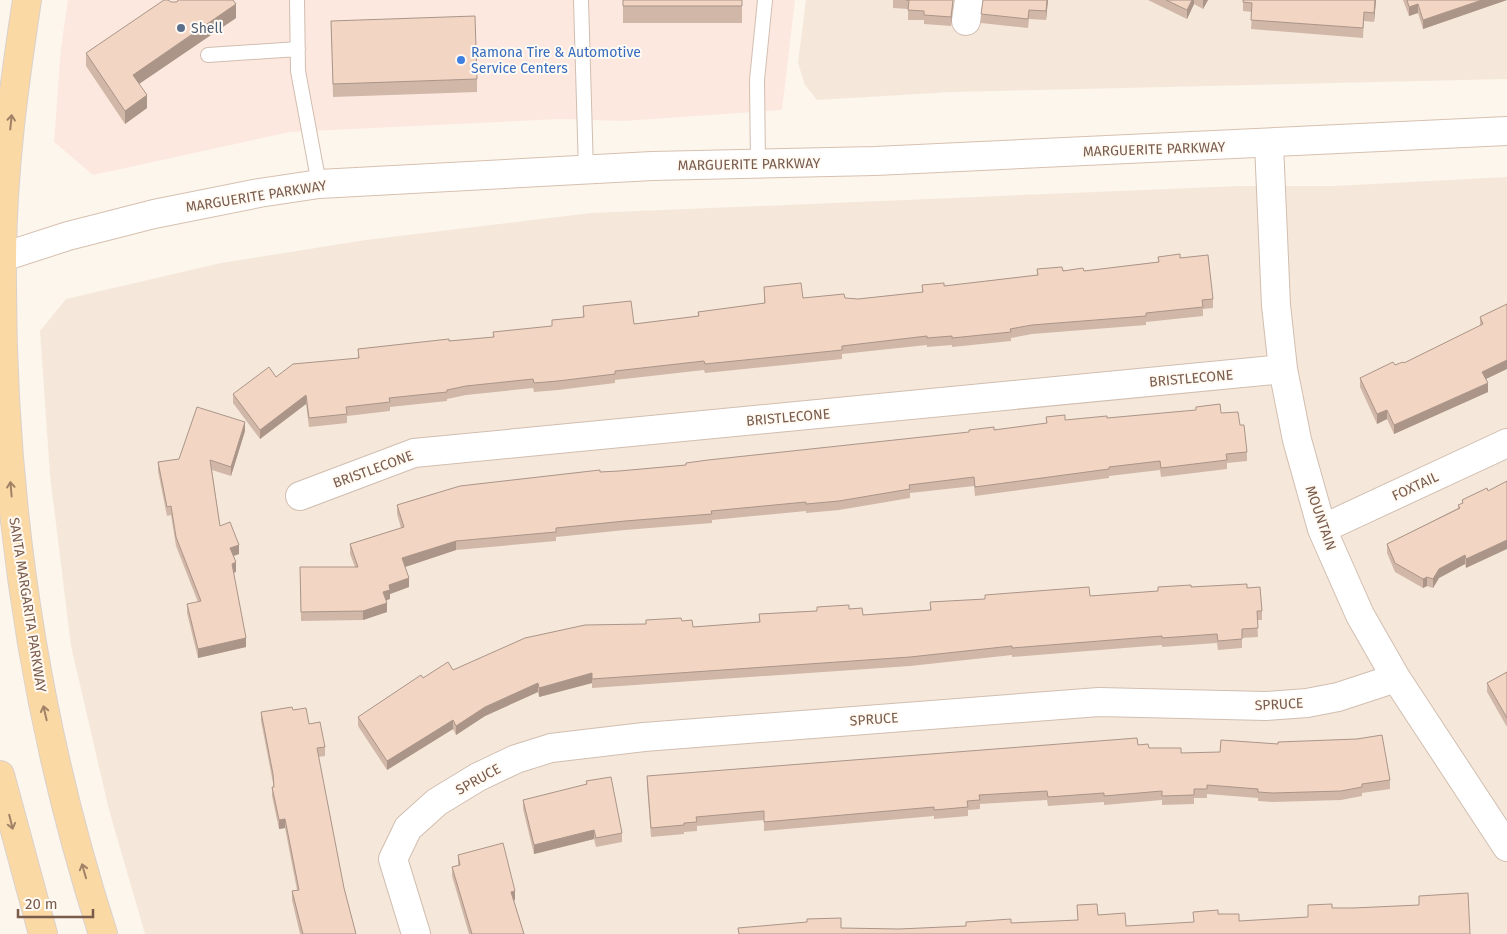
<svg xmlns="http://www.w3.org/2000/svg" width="1507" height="934" font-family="'Fira Sans',sans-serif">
  <rect width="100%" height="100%" fill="#fdf6ec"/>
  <path fill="#f5e8da" d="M 806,0 L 1507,0 L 1507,79 L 952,92 L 817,100 L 805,85 L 798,63 Z
    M 1507,177 L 1507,934 L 145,934 L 109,810 L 71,646 L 50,475 L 40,331 L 66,299 L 221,263 L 366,240 L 591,213 L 1240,186 L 1334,186 Z"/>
  <path fill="#fde8e0" d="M 68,0 L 795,0 L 782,110 L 624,121 L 560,119 L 290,132 L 93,175 L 54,142 L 61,48 Z"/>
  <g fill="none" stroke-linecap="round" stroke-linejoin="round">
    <g stroke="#d1beb0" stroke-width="16">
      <path id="service" d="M 297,0 L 298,71 L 319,184
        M 581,0 L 586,171
        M 208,55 L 298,49
        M 758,164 L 757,80 L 765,0"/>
    </g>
    <g stroke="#d1beb0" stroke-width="30">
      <path id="minor" d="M 966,21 L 969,0
        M 1269,144 L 1276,305 L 1283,369 L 1297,440 L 1322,529 L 1360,615 L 1396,678 L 1507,847
        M 300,496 L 414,453 L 1283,369
        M 1322,529 L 1507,443
        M 416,934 L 393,859 L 408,828 L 437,802 L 478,777 L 516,759 L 551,748 L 644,737 L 1099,702 L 1266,706 L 1307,703 L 1338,697 L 1396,678"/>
    </g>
    <g stroke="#d6c0b0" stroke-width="30">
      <path id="secondary" d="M 0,258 L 68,236 L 154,214 L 259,193 L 319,184 L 652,166 L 875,161 L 1507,131"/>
    </g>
    <g stroke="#dad1cd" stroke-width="30">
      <path id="primary" d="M 27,0 C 14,85 2,173 2,260 C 0,488 33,716 103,934
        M 0,775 L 43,934"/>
    </g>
    <use href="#service" stroke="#fff" stroke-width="14"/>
    <use href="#minor" stroke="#fff" stroke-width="28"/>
    <use href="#secondary" stroke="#fff" stroke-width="28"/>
    <use href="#primary" stroke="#fbd9a5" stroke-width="28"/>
  </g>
  <path fill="#d1b7a8" d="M 623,0 L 742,0 L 742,23 L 623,23 Z
    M 893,0 L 953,0 L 951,26 L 924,24 L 924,20 L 908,20 L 908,9 L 893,8 Z
    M 1048,0 L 1046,20 L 1029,19 L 1028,28 L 981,23 L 981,14 Z
    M 1148,0 L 1208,0 L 1203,9 L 1194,4 L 1187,19 Z
    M 1243,0 L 1376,0 L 1374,22 L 1364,21 L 1363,38 L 1251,29 L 1252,12 L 1243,11 Z
    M 1403,0 L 1507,0 L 1423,29 L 1418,13 L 1409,16 Z
    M 171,2 L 236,18 L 139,84 L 147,108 L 125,124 L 86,66 L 86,53 Z
    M 331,21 L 477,79 L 477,92 L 333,97 Z
    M 1158,257 L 1180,258 L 1213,299 L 1213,308 L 1203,309 L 1203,316 L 1146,322 L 1146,325 L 1032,334 L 1011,338 L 1011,341 L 952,347 L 952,345 L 927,347 L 927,345 L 842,354 L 842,359 L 784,365 L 705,373 L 704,370 L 615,380 L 615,383 L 558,390 L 534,392 L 533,388 L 466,395 L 447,399 L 447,401 L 390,407 L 390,411 L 347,416 L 347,423 L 309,427 L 306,404 L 260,439 L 233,403 L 233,394 L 276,377 L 358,358 L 358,349 L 493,337 L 493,332 L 552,326 L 552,320 L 583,317 L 583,306 L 634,324 L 698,316 L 698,312 L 764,303 L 764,287 L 803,298 L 858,299 L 922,292 L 922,285 L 944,286 L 1037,275 L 1037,269 L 1084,271 L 1158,262 Z
    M 1507,304 L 1486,379 L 1488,392 L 1394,434 L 1387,419 L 1377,424 L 1360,387 L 1360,378 L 1395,365 L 1404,363 L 1480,326 L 1480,317 Z
    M 1221,413 L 1240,425 L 1247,452 L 1247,461 L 1227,463 L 1227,469 L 1161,477 L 1160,470 L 1109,476 L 1109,478 L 975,496 L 974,486 L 910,493 L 910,498 L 839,510 L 806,513 L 806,511 L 712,520 L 712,523 L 625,530 L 556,537 L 556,541 L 456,550 L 405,567 L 409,587 L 390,594 L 390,599 L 386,600 L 387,612 L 363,620 L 301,621 L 300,567 L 355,567 L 350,554 L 350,544 L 401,528 L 397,514 L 397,505 L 600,472 L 619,471 L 686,465 L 1046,424 L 1046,417 L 1065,420 Z
    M 245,431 L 231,476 L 212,470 L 220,526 L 239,554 L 234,556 L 236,572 L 233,573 L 246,647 L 198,658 L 187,613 L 187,604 L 198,602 L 176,546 L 171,515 L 167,516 L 158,471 L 158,462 L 179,459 Z
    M 1487,488 L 1466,568 L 1465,564 L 1439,578 L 1433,588 L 1427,586 L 1423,588 L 1395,572 L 1387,553 L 1387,544 L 1458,508 L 1458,505 L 1462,504 L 1462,500 Z
    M 1191,587 L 1247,588 L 1262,611 L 1262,620 L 1257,620 L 1258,637 L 1242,638 L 1242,648 L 1218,650 L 1217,643 L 1162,647 L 1162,645 L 1012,657 L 1012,655 L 910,666 L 592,688 L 592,683 L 539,697 L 538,692 L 485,716 L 456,735 L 453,729 L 387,770 L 358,726 L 358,717 L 423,678 L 646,624 L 682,621 L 693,627 L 759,622 L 759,614 L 849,609 L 863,615 L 930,610 L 930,602 L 1090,596 L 1158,591 Z
    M 1507,672 L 1507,727 L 1487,692 L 1487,683 Z
    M 293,710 L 309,724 L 325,747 L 325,756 L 318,757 L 344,888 L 356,934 L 300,934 L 292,900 L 292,891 L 297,890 L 285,828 L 279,829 L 272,796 L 272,787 L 274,787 L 273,783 L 261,721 L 261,712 Z
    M 1138,745 L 1149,748 L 1181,753 L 1390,780 L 1390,789 L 1362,793 L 1362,796 L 1341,800 L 1273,802 L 1258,801 L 1258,798 L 1207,794 L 1207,798 L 1194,798 L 1194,804 L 1162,805 L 1162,800 L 1104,805 L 1104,802 L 1048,806 L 1047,800 L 980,804 L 980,809 L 968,810 L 968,816 L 934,819 L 934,816 L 764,831 L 764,820 L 697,826 L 697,831 L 684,832 L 684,834 L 651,837 L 647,785 L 647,776 Z
    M 586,781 L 622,833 L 622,842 L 596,847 L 594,839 L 534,854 L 523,809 L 523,800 L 586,785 Z
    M 458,855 L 515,900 L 514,901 L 524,934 L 469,934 L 452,876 L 452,867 L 458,865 Z"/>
  <path fill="#aa9588" d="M 953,0 L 951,26 L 951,17 Z
    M 1047,0 L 1048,0 L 1046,20 L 1046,11 Z
    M 1192,0 L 1194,0 L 1194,4 L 1187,19 L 1187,10 Z
    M 1203,0 L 1208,0 L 1203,9 Z
    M 1375,0 L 1376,0 L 1374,22 L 1374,13 Z
    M 1482,0 L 1507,0 L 1423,29 L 1423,20 Z
    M 236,4 L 236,18 L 133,88 L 133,75 Z
    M 1418,4 L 1418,13 L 1409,16 L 1409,7 Z
    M 147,95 L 147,108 L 125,124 L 125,111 Z
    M 1507,360 L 1507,369 L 1482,381 L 1482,372 Z
    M 1488,383 L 1488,392 L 1394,434 L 1394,425 Z
    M 306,395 L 306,404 L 260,439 L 260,430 Z
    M 1387,410 L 1387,419 L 1377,424 L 1377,414 Z
    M 245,422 L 245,431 L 231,476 L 231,467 Z
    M 1507,540 L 1507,549 L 1466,568 L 1466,559 Z
    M 456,541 L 456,550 L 402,568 L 402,558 Z
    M 239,545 L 239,554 L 230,557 L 230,548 Z
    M 1465,555 L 1465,564 L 1439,578 L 1433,588 L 1433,579 L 1439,569 Z
    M 236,562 L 236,572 L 232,573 L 232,564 Z
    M 1427,577 L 1427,586 L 1423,588 L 1423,579 Z
    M 409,578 L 409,587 L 390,594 L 390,599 L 383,601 L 383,592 L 389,585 Z
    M 387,603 L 387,612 L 363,620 L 363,611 Z
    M 246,638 L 246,647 L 198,658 L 198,649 Z
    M 592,673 L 592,683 L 539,697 L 539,688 Z
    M 538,683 L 538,692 L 485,716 L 456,735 L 456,726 L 485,707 Z
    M 453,720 L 453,729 L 387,770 L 387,761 Z
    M 285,819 L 285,828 L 279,829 L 279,820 Z
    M 594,830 L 594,839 L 534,854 L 534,845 Z
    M 515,891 L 515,900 L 511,901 L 511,892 Z"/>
  <path fill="#f3d5c3" stroke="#aa9588" d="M 164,0 L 168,0 L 171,2 L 177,2 L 178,0 L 233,0 L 236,4 L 133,75 L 147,95 L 125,111 L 86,53 Z
    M 623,0 L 742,0 L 742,6 L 623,6 Z
    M 906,0 L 953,0 L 951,17 L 924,15 L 924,11 L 908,10 L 909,0 Z
    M 983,0 L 1047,0 L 1046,11 L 1029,10 L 1028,19 L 981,14 Z
    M 1166,0 L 1192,0 L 1187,10 Z
    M 1243,0 L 1375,0 L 1374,13 L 1364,12 L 1363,28 L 1251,20 L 1252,3 L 1243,2 Z
    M 1407,0 L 1482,0 L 1423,20 L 1418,4 L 1409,7 Z
    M 475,16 L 477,79 L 333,84 L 331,21 Z
    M 1180,254 L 1180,258 L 1208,255 L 1213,299 L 1202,300 L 1203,307 L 1146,313 L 1146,316 L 1032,325 L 1010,329 L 1011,332 L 952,338 L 952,336 L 927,338 L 927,336 L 842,346 L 842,350 L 784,356 L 705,364 L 704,361 L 615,371 L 615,374 L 558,381 L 534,383 L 533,379 L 466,386 L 447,390 L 447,392 L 389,398 L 390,402 L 346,407 L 347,414 L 309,418 L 306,395 L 260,430 L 233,394 L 269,367 L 276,377 L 293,364 L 359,358 L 358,349 L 449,339 L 449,341 L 494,337 L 493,332 L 552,326 L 552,320 L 584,317 L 583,306 L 631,301 L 634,324 L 699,316 L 698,312 L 765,303 L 764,287 L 801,283 L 803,298 L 844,294 L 845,298 L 858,299 L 923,292 L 922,285 L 944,283 L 944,286 L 1038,275 L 1037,269 L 1062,267 L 1063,271 L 1083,268 L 1084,271 L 1159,262 L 1158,257 Z
    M 1507,304 L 1507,360 L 1482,372 L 1488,383 L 1394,425 L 1387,410 L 1377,414 L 1360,378 L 1393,362 L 1395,365 L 1403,362 L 1404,363 L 1483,324 L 1480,317 Z
    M 1220,404 L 1221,413 L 1238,412 L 1240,425 L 1244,425 L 1247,452 L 1226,454 L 1227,460 L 1161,468 L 1160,461 L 1109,467 L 1109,469 L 975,487 L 974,477 L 909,485 L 910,489 L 839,501 L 806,504 L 806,502 L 711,511 L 712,514 L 625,521 L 556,528 L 556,532 L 456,541 L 402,558 L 409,578 L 389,585 L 390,590 L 383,592 L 387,603 L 363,611 L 301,612 L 300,567 L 358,567 L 350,544 L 404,527 L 397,505 L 460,486 L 600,470 L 600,472 L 619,471 L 686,465 L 686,463 L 708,460 L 969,432 L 969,430 L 994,427 L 994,430 L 1047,423 L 1046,417 L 1065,415 L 1065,420 L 1107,416 L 1107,418 L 1196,410 L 1196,407 Z
    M 197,407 L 245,422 L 231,467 L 210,460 L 220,526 L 230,522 L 239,545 L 230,548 L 236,562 L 232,564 L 246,638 L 198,649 L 187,604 L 201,601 L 176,537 L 171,506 L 167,507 L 158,462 L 179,459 Z
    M 1507,481 L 1507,540 L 1466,559 L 1465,555 L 1439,569 L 1433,579 L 1427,577 L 1423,579 L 1395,563 L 1387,544 L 1460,508 L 1458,505 L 1463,503 L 1462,500 L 1487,488 L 1488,491 Z
    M 1247,584 L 1247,588 L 1260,587 L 1262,611 L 1257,611 L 1258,628 L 1242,629 L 1242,639 L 1218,641 L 1217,634 L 1162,638 L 1162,636 L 1012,648 L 1012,646 L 910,657 L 592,679 L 592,673 L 539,688 L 538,683 L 485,707 L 456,726 L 453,720 L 387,761 L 358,717 L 421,675 L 423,678 L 448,662 L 453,670 L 525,638 L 585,625 L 646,624 L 646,620 L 681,618 L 682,621 L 692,620 L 693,627 L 760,622 L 759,614 L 817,611 L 817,607 L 849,605 L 849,609 L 862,608 L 863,615 L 931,610 L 930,602 L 985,599 L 985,595 L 1089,587 L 1090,596 L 1158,591 L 1158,587 L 1191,585 L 1191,587 Z
    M 1507,672 L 1507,718 L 1487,683 Z
    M 292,707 L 293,710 L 306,708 L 309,724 L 320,722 L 325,747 L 317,748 L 344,888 L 356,934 L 303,934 L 292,891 L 299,890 L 285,819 L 279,820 L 272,787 L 274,787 L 273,774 L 261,712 Z
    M 1382,735 L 1390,780 L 1362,784 L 1362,787 L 1341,791 L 1273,793 L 1258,792 L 1258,789 L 1207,785 L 1207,789 L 1194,789 L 1194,795 L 1162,796 L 1162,791 L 1104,796 L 1104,793 L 1048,797 L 1047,791 L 979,795 L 980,800 L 967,801 L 968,807 L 934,810 L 934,807 L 764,822 L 764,811 L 696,817 L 697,822 L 684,823 L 684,825 L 651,828 L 647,776 L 1137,738 L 1138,745 L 1148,744 L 1149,748 L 1181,748 L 1181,753 L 1220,752 L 1221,740 L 1278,744 L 1278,742 L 1357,739 Z
    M 611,777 L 622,833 L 596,838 L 594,830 L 534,845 L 523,800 L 587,784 L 586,781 Z
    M 503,843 L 515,891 L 511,892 L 524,934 L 472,934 L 452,867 L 460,865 L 458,855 Z
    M 1468,893 L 1470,934 L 739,934 L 738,928 L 807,922 L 807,919 L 841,918 L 841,928 L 899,929 L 966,926 L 966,922 L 1011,919 L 1011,923 L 1078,920 L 1077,905 L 1097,904 L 1098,915 L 1125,913 L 1126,926 L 1194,922 L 1193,912 L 1218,910 L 1218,914 L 1239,914 L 1239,921 L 1308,917 L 1308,905 L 1332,904 L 1332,908 L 1353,908 L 1419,905 L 1419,896 Z"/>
  <defs><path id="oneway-shaft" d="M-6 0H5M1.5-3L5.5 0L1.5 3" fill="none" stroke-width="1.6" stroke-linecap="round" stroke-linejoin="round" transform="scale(1.25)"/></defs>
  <g stroke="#a18267">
    <use href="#oneway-shaft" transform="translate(11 122) rotate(-84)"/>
    <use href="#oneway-shaft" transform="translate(11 489) rotate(-95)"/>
    <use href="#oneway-shaft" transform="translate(45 713) rotate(-103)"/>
    <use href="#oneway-shaft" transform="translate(11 822) rotate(76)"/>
    <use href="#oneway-shaft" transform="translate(84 871) rotate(-106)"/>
  </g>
  <circle fill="#5c6f8a" stroke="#fffaf3" stroke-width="2" cx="181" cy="28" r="5"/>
  <circle fill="#3f7fe0" stroke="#fffaf3" stroke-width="2" cx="461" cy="60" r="5"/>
  <g text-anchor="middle" stroke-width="4" stroke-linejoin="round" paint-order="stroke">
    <g font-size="14" fill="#4e5e75" stroke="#fffaf3" text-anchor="start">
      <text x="191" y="33">Shell</text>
    </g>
    <g font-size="14" fill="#366cbe" stroke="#fffaf3" text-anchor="start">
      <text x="471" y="57">Ramona Tire &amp; Automotive<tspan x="471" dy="16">Service Centers</tspan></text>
    </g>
    <g font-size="14" fill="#7a5c4d" stroke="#fffaf3">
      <text transform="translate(1154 149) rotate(-2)" y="5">MARGUERITE PARKWAY</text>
      <text transform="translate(749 164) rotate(-1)" y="5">MARGUERITE PARKWAY</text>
      <text transform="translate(256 196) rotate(-9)" y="5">MARGUERITE PARKWAY</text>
      <text transform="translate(1191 378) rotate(-5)" y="5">BRISTLECONE</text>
      <text transform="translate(788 417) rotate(-5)" y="5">BRISTLECONE</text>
      <text transform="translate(373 469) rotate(-20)" y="5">BRISTLECONE</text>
      <text transform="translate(1415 486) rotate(-25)" y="5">FOXTAIL</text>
      <text transform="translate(1321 518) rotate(71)" y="5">MOUNTAIN</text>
      <text transform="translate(28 605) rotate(81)" y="5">SANTA MARGARITA PARKWAY</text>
      <text transform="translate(1279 704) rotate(-3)" y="5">SPRUCE</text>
      <text transform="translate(874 719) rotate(-4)" y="5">SPRUCE</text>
      <text transform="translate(478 779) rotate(-29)" y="5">SPRUCE</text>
    </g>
  </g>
  <path d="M18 909v8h75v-8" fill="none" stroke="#7a5c4d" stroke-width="2.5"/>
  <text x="25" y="909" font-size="15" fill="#7a5c4d" stroke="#fffaf3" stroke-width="4" paint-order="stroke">20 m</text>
</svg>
